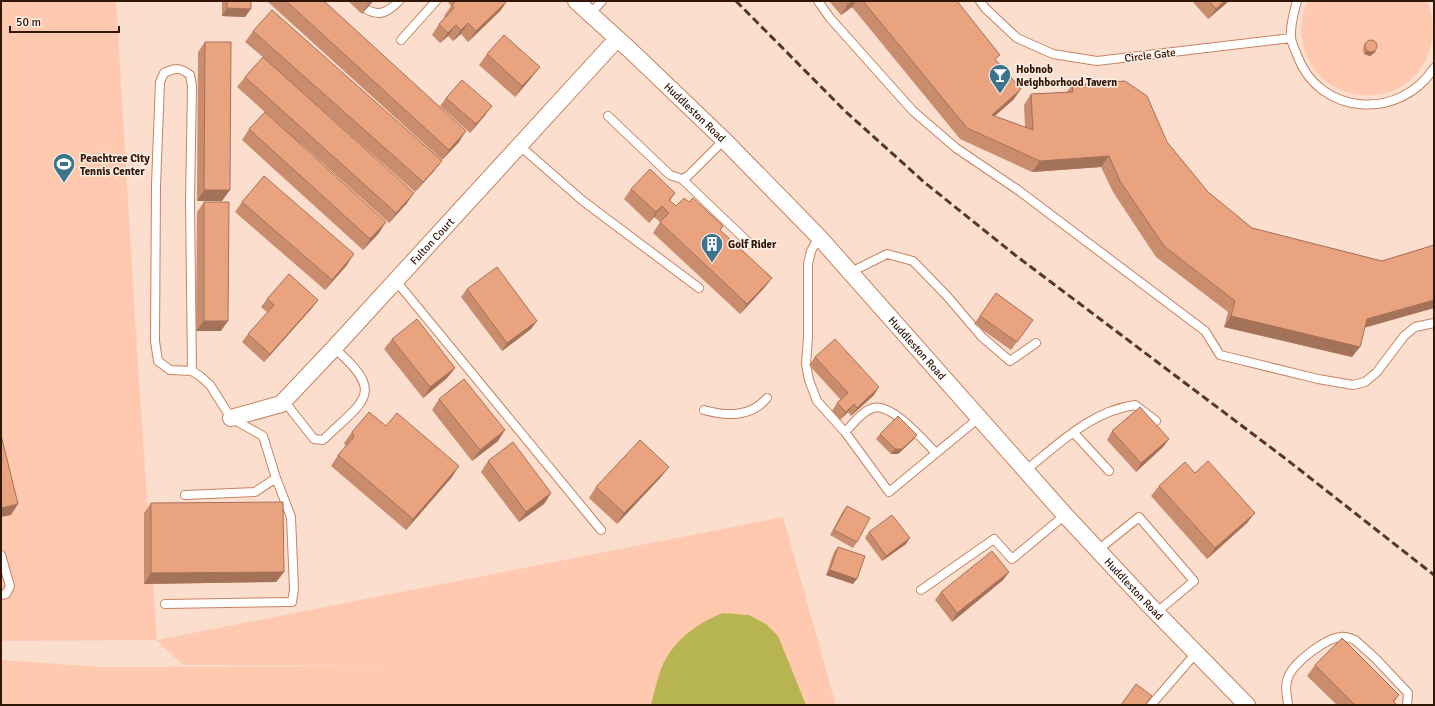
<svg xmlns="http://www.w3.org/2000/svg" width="1435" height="706" font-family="Signika,sans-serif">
  <rect width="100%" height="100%" fill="#fcdecf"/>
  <path fill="#fec9ae" d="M 1,1 L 116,1 L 138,367 L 157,640 L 783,517 L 836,705 L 1,705 L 1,660 L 102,667 L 398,666 L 183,665 L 156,640 L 1,641 Z
    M 1308,1 L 1427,1 C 1435,18 1435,40 1427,57 C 1400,117 1312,104 1302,39 C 1300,26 1302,13 1308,1 Z"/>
  <path fill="#b7b551" d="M 723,613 L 749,615 L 766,624 L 778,636 L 806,705 L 651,705 C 654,694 656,683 660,672 C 669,644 696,623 723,613 Z"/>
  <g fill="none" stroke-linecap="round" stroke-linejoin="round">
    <g stroke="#c7835f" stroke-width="10">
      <path id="lane" d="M 818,1 L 830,18 L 913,111 L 956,148 L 1018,190 L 1205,331 L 1220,355 L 1318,379 L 1353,385 L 1365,382 L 1377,372 L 1404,336 L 1415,327 L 1434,323
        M 980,1 L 985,8 L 1017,38 L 1053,54 L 1097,61 L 1291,38
        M 1297,1 C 1294,12 1290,25 1291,37 C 1291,43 1295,49 1297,55 C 1319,116 1400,121 1434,68
        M 366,9 C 380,17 388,12 399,1
        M 590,14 L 602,1
        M 401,40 L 436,1
        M 608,116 L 670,175 L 682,179 L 688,176 L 724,140
        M 520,146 L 583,201 L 699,288
        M 682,179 L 750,244
        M 819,237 L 811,251 L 808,264 L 808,337 L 806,364 L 809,380 L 817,401 L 845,432 L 889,492 L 980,417
        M 851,272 L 887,254 L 913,261 L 947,296 L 982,337 L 1010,361 L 1036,343
        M 396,281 L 601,530
        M 284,401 L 314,439 L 323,440 C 364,400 387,394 334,348
        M 704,410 C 726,416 750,418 767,398
        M 845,432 C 853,424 862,411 873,408 C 891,402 924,441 936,453
        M 1074,433 L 1109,471
        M 1026,470 C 1059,444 1091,411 1135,405 L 1156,421
        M 185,495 L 255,492 L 276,478
        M 1098,550 L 1139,517 L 1194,581 L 1157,612
        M 1,555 L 10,586 L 6,594 L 1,595
        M 921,590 L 994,539 L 1012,559 L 1065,515
        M 165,604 L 292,602 L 294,589 L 291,517 L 276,478 L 263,436 L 231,418 L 210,385 L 200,376 L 192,371 L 170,370 L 158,361 L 155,341 L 156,185 L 160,82 L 164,73 C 175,68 180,67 190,75 L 192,86 L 190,201 L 192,371
        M 1151,705 L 1196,653
        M 1288,705 C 1287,695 1284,685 1289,675 C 1296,661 1325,639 1340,637 C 1346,636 1350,638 1355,640 L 1376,659 L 1408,693 L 1407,705"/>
    </g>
    <g stroke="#c7835f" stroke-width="18">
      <g id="street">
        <path id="s1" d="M 576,1 L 630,50 L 724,140 L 819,237 L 1065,515 L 1150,606 L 1247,705"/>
        <path id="s2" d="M 231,418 L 281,404 L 334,348 L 617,39"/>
      </g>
    </g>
    <use href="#lane" stroke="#fff" stroke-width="8"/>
    <use href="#street" stroke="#fff" stroke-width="16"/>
    <path stroke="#54392a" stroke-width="3" stroke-dasharray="8 4" stroke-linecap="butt" d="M 736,1 L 845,111 L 924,182 L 1015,255 L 1286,459 L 1434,575"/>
  </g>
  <path fill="#c98c6d" d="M 222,1 L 251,1 L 245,17 L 222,16 Z
    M 267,1 L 324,1 L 459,142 L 442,160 Z
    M 348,1 L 373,1 L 362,14 Z
    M 448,1 L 507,1 L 500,11 L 468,42 L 461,34 L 453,41 L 448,36 L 440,43 L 432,35 L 439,24 L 445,17 L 444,16 L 451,6 L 448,2 Z
    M 829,1 L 957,1 L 996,60 L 1021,89 L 1013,100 L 995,116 L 1025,127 L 1024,105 L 1031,94 L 1067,92 L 1072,85 L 1167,142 L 1208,192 L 1252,228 L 1382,261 L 1434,245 L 1434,308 L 1364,328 L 1352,357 L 1224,327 L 1228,312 L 1156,257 L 1113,192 L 1101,167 L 1032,172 L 960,139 L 852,7 L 841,15 Z
    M 1192,1 L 1229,1 L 1208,19 Z
    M 253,31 L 442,161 L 434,171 L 415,192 L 305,95 L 407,203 L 389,223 L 299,142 L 379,233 L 363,250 L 242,140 L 249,129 L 265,112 L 237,87 L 245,77 L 263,57 L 245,42 Z
    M 205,42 L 222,201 L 197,201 L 198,52 Z
    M 1366,42 L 1376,51 L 1374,53 L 1370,56 L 1364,54 L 1363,50 L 1364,45 Z
    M 487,54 L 532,77 L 515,97 L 479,65 Z
    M 446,98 L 486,114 L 470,133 L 440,106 Z
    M 631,189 L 675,193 L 670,201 L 676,206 L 720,230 L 772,278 L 764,288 L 740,314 L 653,233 L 660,222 L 654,217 L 649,223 L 624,199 Z
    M 204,202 L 221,331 L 196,331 L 197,212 Z
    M 242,202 L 347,265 L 325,290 L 235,212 Z
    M 467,289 L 531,329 L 502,351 L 461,297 Z
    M 996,293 L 1033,320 L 1011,350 L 974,324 Z
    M 267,299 L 318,300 L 312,308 L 264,362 L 242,342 L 248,334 L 268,313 L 261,307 Z
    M 392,339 L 455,368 L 447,378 L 423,398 L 384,349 Z
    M 815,357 L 874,395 L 851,416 L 848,412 L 840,420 L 832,411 L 837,403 L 841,400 L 809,365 Z
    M 439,399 L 505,430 L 498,441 L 472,461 L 432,410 Z
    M 386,426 L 452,477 L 406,530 L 331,466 L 338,455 L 346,447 L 344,443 L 352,432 Z
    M 1112,431 L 1169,439 L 1163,447 L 1136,472 L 1107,440 Z
    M 880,434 L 917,435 L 913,440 L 898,454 L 891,454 L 876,439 Z
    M 488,461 L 551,493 L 544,504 L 519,522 L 481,472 Z
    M 1195,473 L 1247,523 L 1207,559 L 1151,496 L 1159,486 Z
    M 661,477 L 617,524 L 589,498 L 596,487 Z
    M 151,503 L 284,572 L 276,582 L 144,584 L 144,513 Z
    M 847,506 L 857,542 L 853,548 L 830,535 L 843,511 Z
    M 869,532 L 906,544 L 882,561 L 865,538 Z
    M 838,547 L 853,584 L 826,575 L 834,552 Z
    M 1009,572 L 1003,580 L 952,622 L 935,600 L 941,592 Z
    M 1315,665 L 1399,695 L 1394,702 L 1397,705 L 1337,705 L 1307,676 Z"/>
  <path fill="#a47259" d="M 371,1 L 373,1 L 362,14 L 369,3 Z
    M 507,1 L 500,11 L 468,42 L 476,31 Z
    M 853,1 L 856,1 L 852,7 L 841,15 L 848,4 Z
    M 1224,1 L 1229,1 L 1208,19 L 1216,9 Z
    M 227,8 L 251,9 L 245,17 L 222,16 Z
    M 468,23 L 461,34 L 453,41 L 461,30 Z
    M 456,25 L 448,36 L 440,43 L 448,33 Z
    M 1366,51 L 1376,51 L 1374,53 L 1370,56 L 1364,54 Z
    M 540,67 L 532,77 L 515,97 L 522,86 Z
    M 1021,89 L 1013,100 L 984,125 L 992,115 Z
    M 492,106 L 486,114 L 470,133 L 476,124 Z
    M 466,131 L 459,142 L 442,160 L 449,150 Z
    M 1109,156 L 1101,167 L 1032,172 L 1040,161 Z
    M 442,161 L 434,171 L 415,192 L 423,182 Z
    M 204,190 L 230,190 L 222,201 L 197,201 Z
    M 414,193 L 407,203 L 389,223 L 396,213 Z
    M 662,206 L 654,217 L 649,223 L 656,212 Z
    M 386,222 L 379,233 L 363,250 L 370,239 Z
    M 354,254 L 347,265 L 325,290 L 332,280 Z
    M 772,278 L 764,288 L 740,314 L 747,304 Z
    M 318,300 L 312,308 L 264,362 L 270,354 Z
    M 1434,300 L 1434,308 L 1359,329 L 1367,319 Z
    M 1231,316 L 1360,347 L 1352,357 L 1224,327 Z
    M 204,321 L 228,321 L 221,331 L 196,331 Z
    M 537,321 L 531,329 L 502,351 L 507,343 Z
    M 455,368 L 447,378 L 423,398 L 430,387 Z
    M 879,387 L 874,395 L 851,416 L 857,408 Z
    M 854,404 L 848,412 L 840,420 L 846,412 Z
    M 505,430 L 498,441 L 472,461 L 480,450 Z
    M 917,435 L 913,440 L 898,454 L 891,454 L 895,449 Z
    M 1169,439 L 1163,447 L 1136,472 L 1141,463 Z
    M 459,466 L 452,477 L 406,530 L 413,519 Z
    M 669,467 L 661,477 L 617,524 L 624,513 Z
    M 551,493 L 544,504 L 519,522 L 526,512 Z
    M 18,504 L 11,515 L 1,517 L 1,508 Z
    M 1255,513 L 1247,523 L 1207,559 L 1215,548 Z
    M 910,538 L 906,544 L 882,561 L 886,556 Z
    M 830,570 L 857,579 L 853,584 L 826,575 Z
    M 284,572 L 276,582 L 144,584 L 151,573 Z
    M 1009,572 L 1003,580 L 952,622 L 957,613 Z"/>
  <path fill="#eaa37f" stroke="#a47259" d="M 227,1 L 251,1 L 251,9 L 227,8 Z
    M 286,1 L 324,1 L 466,131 L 449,150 Z
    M 456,1 L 507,1 L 476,31 L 468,23 L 461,30 L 456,25 L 448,33 L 439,24 L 454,8 L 452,5 Z
    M 845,1 L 853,1 L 848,4 Z
    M 863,1 L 957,1 L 1000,55 L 995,59 L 1021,89 L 992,115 L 1033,130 L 1031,94 L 1073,92 L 1072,85 L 1125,81 L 1147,96 L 1167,142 L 1208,192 L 1252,228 L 1382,261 L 1434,245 L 1434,300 L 1367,319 L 1360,347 L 1231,316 L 1235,301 L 1164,246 L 1120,181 L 1109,156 L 1040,161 L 967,128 Z
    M 1209,1 L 1224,1 L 1216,9 Z
    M 272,10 L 442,161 L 423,182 L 253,31 Z
    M 504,35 L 540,67 L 522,86 L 487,54 Z
    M1365 46a6 6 0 1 1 12 0a6 6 0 1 1-12 0Z
    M 205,42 L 231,42 L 230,190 L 204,190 Z
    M 263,57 L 414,193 L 396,213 L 245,77 Z
    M 462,80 L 492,106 L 476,124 L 446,98 Z
    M 265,112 L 386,222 L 370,239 L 249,129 Z
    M 650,169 L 675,193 L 669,200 L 676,206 L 684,198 L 689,202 L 693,198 L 723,226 L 720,230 L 772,278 L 747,304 L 660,222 L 669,213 L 662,206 L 656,212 L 631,189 Z
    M 264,176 L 354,254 L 332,280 L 242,202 Z
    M 204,202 L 229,202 L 228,321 L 204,321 Z
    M 497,267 L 537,321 L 507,343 L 467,289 Z
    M 289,274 L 318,300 L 270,354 L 248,334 L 274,305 L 267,299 Z
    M 996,293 L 1033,320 L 1017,342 L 980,316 Z
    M 417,319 L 455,368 L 430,387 L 392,339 Z
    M 835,339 L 879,387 L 857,408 L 854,404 L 846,412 L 837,403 L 848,393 L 815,357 Z
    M 464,379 L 505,430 L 480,450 L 439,399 Z
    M 1140,407 L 1169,439 L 1141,463 L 1112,431 Z
    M 369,412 L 386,426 L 397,413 L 459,466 L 413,519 L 338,455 L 354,437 L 352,432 Z
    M 898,416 L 917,435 L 902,449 L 895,449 L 880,434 Z
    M 1,435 L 18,504 L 1,508 Z
    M 640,440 L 669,467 L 624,513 L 596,487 Z
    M 513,442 L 551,493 L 526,512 L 488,461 Z
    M 1208,461 L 1255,513 L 1215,548 L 1159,486 L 1185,462 L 1195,473 Z
    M 283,502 L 284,572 L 151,573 L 151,503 Z
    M 847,506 L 870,518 L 857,542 L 834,530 Z
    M 892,515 L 910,538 L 886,556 L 869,532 Z
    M 838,547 L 865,556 L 857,579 L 830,570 Z
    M 992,551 L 1009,572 L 957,613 L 941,592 Z
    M 1342,638 L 1399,695 L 1393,701 L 1397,705 L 1355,705 L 1315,665 Z
    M 1136,684 L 1152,696 L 1145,705 L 1121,705 Z"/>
  <defs>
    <g id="bar-pin" transform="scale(1.15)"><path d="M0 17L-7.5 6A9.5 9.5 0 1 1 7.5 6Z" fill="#3a748d" stroke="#feefe7"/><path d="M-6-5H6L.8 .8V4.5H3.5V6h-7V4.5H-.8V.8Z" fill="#fff"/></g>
    <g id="stadium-pin" transform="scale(1.15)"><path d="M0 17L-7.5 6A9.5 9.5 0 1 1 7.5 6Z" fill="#3a748d" stroke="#feefe7"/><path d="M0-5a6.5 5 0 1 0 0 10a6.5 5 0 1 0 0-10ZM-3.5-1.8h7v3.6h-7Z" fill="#fff"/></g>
    <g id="building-pin" transform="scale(1.15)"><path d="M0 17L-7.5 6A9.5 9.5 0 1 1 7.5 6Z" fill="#3a748d" stroke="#feefe7"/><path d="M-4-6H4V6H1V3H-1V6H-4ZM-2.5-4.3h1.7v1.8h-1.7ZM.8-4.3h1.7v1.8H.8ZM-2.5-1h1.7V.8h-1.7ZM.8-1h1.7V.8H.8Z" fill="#fff"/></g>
  </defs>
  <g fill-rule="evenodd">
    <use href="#bar-pin" x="1000" y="75"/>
    <use href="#stadium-pin" x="64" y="164"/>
    <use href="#building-pin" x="712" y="244"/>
  </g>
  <g text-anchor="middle" stroke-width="3" stroke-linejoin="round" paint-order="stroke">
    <g font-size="11" fill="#311708" stroke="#feefe7">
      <text transform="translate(1150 55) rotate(-7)" y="4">Circle Gate</text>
      <text dy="4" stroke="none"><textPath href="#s1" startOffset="163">Huddleston Road</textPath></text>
      <text dy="4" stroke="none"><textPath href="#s2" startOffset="274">Fulton Court</textPath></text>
      <text dy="4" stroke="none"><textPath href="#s1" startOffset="487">Huddleston Road</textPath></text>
      <text dy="4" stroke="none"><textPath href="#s1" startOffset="811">Huddleston Road</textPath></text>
    </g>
    <g font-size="11" font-weight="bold" fill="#311708" stroke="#feefe7" text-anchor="start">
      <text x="1016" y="73">Hobnob<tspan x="1016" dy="13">Neighborhood Tavern</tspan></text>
      <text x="80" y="162">Peachtree City<tspan x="80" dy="13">Tennis Center</tspan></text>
      <text x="728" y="248">Golf Rider</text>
    </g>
  </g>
  <rect width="1435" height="706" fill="none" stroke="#311708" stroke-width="4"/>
  <path d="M10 26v6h109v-6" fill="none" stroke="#311708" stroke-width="2"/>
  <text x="16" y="26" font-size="12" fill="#311708" stroke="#feefe7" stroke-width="3" paint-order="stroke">50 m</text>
</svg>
